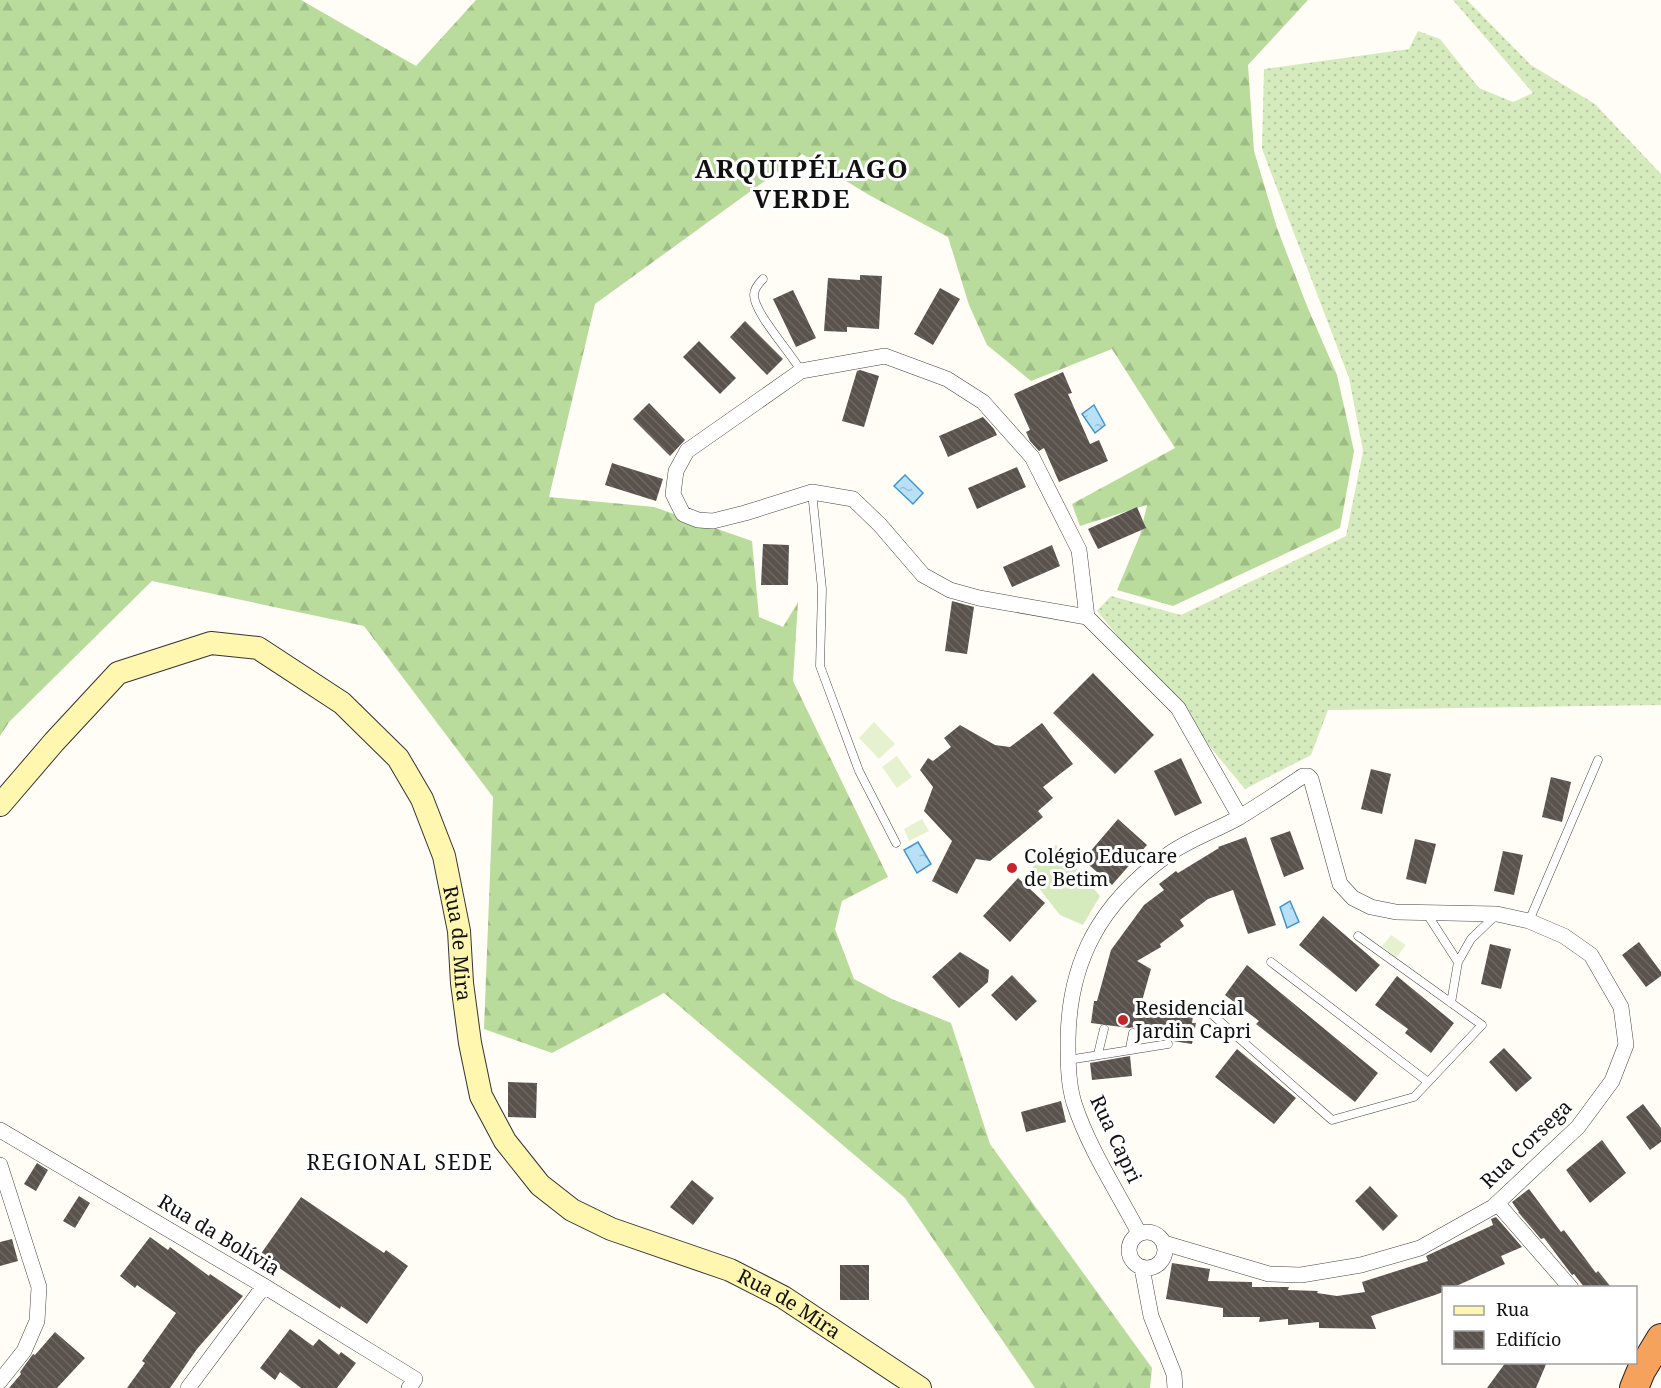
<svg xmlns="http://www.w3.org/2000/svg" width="1661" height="1388" font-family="'Noto Serif',serif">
  <defs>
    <pattern id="grass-dots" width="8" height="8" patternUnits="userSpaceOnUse" patternTransform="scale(1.5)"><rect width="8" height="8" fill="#d5ebbd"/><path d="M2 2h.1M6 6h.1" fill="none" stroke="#b6c8a1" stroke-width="1.8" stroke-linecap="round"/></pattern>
    <pattern id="forest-firs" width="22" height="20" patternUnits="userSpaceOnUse" patternTransform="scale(1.5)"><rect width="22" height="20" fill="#b9dc9c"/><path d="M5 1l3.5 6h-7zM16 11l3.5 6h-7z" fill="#9ebc85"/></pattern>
    <pattern id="water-ripples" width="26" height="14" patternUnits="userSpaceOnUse" patternTransform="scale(1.5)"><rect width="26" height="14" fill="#b9e0f7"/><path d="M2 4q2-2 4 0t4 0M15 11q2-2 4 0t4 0" fill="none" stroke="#9ebfd3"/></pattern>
    <pattern id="building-back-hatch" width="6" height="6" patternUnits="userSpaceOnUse" patternTransform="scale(1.5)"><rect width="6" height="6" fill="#5a524d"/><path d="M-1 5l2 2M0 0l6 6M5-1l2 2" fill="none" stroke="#6d6662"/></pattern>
  </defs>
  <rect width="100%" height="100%" fill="#fffdf5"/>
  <path fill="url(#grass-dots)" d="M 1453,0 L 1467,0 L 1531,65 L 1595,104 L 1661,174 L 1661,705 L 1328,710 L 1311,755 L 1245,789 L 1097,611 L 1111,596 L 1181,615 L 1346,536 L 1363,451 L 1349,378 L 1262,149 L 1264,69 L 1409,49 L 1418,31 L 1440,39 L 1479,88 L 1513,102 L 1533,93 Z"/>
  <path fill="url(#forest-firs)" d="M 0,0 L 301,0 L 416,66 L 476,0 L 1308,0 L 1248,65 L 1254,151 L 1277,228 L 1307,306 L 1337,375 L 1354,451 L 1340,528 L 1173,606 L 1117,590 L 1140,535 L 1147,505 L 1080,526 L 1072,504 L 1175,448 L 1112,349 L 1031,381 L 987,345 L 969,305 L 948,237 L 869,195 L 802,154 L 595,304 L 549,497 L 654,507 L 752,541 L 759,617 L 783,627 L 798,602 L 793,681 L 888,877 L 842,901 L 835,929 L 854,979 L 892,999 L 951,1023 L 990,1144 L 1152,1368 L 1150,1388 L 1035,1388 L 905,1198 L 664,993 L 552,1053 L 484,1029 L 493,797 L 364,626 L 152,581 L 9,722 L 0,736 Z"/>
  <path fill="#d5ebbd" d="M 1056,845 L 1100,896 L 1083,925 L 1060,915 L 1027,873 Z"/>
  <path fill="#e6f2cf" d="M 874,722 L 895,744 L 879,759 L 859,738 Z
    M 897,756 L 912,777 L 897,788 L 882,767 Z
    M 922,819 L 929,831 L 909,841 L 904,829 Z
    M 1391,935 L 1406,945 L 1396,958 L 1382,946 Z"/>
  <path fill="url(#water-ripples)" stroke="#3f96cf" stroke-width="1.5" d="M 1094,405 L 1105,425 L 1095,433 L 1082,414 Z
    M 905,475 L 923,493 L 913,504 L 894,486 Z
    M 918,842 L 931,864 L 917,873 L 904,850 Z
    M 1290,901 L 1299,922 L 1287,928 L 1280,907 Z"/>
  <path fill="url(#building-back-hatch)" d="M 860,275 L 882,276 L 879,329 L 847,327 L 847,332 L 824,331 L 828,278 L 860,280 Z
    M 940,288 L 960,299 L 933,345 L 914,334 Z
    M 793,290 L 816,338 L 796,347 L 773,299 Z
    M 745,321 L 783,359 L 767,375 L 730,337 Z
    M 699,341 L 736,378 L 720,394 L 683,357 Z
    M 860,370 L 879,376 L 864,427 L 842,421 L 857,371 Z
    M 1063,372 L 1072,393 L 1068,394 L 1090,444 L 1099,440 L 1108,461 L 1059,482 L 1044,448 L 1039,451 L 1030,441 L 1026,432 L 1030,430 L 1014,394 Z
    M 649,403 L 685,440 L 670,456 L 633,419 Z
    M 983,417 L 994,429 L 997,435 L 948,457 L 939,436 Z
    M 612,463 L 663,479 L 656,501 L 605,485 Z
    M 1017,467 L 1026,487 L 977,509 L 968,488 Z
    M 1137,507 L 1146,528 L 1098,549 L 1088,529 Z
    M 763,544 L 789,545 L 788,585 L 761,585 Z
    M 1052,545 L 1060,566 L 1012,587 L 1003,567 Z
    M 952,601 L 974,607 L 967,654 L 945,651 Z
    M 1093,673 L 1154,735 L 1115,774 L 1053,713 Z
    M 1042,723 L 1073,764 L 1043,787 L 1053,798 L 1038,811 L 1043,817 L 990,861 L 976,859 L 957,894 L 932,881 L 952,841 L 924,811 L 933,787 L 920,770 L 928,758 L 933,761 L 951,747 L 944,738 L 960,725 L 995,745 L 1010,747 Z
    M 1181,758 L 1202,803 L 1175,816 L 1154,771 Z
    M 1371,769 L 1391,774 L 1382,814 L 1361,809 Z
    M 1551,777 L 1571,782 L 1562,822 L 1542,817 Z
    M 1118,819 L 1147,845 L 1112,885 L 1083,860 Z
    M 1290,831 L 1304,869 L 1284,877 L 1270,838 Z
    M 1246,837 L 1276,925 L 1248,934 L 1233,890 L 1208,899 L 1180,920 L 1184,926 L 1160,944 L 1161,947 L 1137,961 L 1151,969 L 1140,1008 L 1193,1016 L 1192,1023 L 1196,1023 L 1192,1044 L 1173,1041 L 1173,1035 L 1138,1030 L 1134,1027 L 1129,1028 L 1091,1023 L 1094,1001 L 1097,1001 L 1111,950 L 1144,905 L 1164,890 L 1159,884 L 1176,871 L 1178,873 L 1219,848 L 1218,847 Z
    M 1415,839 L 1436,844 L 1426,884 L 1406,879 Z
    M 1503,851 L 1523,855 L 1514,895 L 1494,891 Z
    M 1018,878 L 1045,903 L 1010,942 L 983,916 Z
    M 1323,916 L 1380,965 L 1356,992 L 1299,945 Z
    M 1639,942 L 1661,972 L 1661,976 L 1646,987 L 1622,955 Z
    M 1490,944 L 1511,949 L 1501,989 L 1481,984 Z
    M 960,952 L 989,970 L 988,982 L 959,1008 L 932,977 Z
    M 1247,965 L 1378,1073 L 1355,1102 L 1256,1024 L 1259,1021 L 1225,995 Z
    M 1012,975 L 1037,1001 L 1016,1021 L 991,995 Z
    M 1397,976 L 1454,1023 L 1431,1053 L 1405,1033 L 1408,1029 L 1375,1005 Z
    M 1504,1048 L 1532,1078 L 1516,1092 L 1489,1062 Z
    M 1237,1049 L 1296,1098 L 1274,1124 L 1215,1077 Z
    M 1130,1056 L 1132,1076 L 1092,1080 L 1090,1063 Z
    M 508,1082 L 537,1083 L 536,1118 L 508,1117 Z
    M 1061,1101 L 1066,1122 L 1026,1132 L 1021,1112 Z
    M 1643,1104 L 1661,1128 L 1661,1142 L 1650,1150 L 1626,1117 Z
    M 1602,1140 L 1626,1173 L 1590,1203 L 1566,1170 Z
    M 37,1163 L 48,1170 L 36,1191 L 24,1184 Z
    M 692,1180 L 714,1198 L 693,1225 L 670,1207 Z
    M 1370,1186 L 1398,1216 L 1383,1231 L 1355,1201 Z
    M 1529,1189 L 1561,1232 L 1564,1230 L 1596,1273 L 1598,1271 L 1611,1287 L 1584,1287 L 1574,1274 L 1572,1275 L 1566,1267 L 1544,1238 L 1541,1239 L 1518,1212 L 1519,1212 L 1512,1202 Z
    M 79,1196 L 90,1203 L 75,1228 L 63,1221 Z
    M 301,1197 L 384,1253 L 386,1250 L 408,1266 L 367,1324 L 341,1306 L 340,1309 L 260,1255 Z
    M 1496,1217 L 1522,1247 L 1501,1256 L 1505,1264 L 1454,1287 L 1443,1287 L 1443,1292 L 1435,1295 L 1371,1316 L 1376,1329 L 1319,1328 L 1319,1322 L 1288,1325 L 1288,1319 L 1259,1322 L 1260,1317 L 1223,1317 L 1223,1308 L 1166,1299 L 1172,1263 L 1210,1269 L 1208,1281 L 1252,1282 L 1252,1287 L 1289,1287 L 1288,1290 L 1318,1291 L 1317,1293 L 1337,1296 L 1365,1292 L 1362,1282 L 1428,1261 L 1426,1256 L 1493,1225 L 1491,1219 Z
    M 150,1237 L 168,1250 L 170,1247 L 209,1276 L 210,1274 L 243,1296 L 197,1349 L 170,1388 L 127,1388 L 145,1363 L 142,1361 L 176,1313 L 137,1285 L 135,1288 L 120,1276 Z
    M 12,1239 L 18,1261 L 0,1266 L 0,1242 Z
    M 840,1265 L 869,1265 L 869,1300 L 840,1300 Z
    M 290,1329 L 313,1346 L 319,1339 L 339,1355 L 341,1352 L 356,1363 L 337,1388 L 301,1388 L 280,1372 L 275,1380 L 260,1368 Z
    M 55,1332 L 85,1358 L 57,1388 L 9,1388 L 21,1374 L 20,1372 L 33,1354 L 35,1355 Z
    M 1506,1362 L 1547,1362 L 1536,1388 L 1487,1388 Z"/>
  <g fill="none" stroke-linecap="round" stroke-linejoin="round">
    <g stroke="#444" stroke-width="9">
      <path id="lane" d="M 763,279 C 759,283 754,289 754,295 C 754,313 791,353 801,371
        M 812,492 L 822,589 L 820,666 L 859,771 L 896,843
        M 1427,914 L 1458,962 L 1451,1003
        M 1529,921 L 1598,760
        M 1271,962 L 1428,1082
        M 1458,962 L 1471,939 L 1496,915
        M 1207,1010 L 1332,1120 L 1414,1097 L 1482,1025 L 1358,936
        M 1130,1048 L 1133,1033
        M 1098,1054 L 1104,1029
        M 1068,1060 L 1168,1044"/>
    </g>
    <g stroke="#444" stroke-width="16">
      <path id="street" d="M 1087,617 L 1079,550 L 1032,457 L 983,402 L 947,379 L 885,356 L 801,371 L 687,451 L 676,471 L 673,494 L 683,514 L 698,520 L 713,521 L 745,513 L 812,492 L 853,499 L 880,525 L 923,575 L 950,590 L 979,598 L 1087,617 L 1178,708 L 1240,817
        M 0,1130 L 264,1286 L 415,1379 L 409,1388
        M 0,1165 L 39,1287 L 37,1321 L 24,1351 L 0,1381
        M 1497,1203 L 1571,1288
        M1129 1250a18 18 0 1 1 36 0a18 18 0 1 1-36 0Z
        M 1139,1233 C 1117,1191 1089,1149 1074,1103 C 1068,1083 1068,1061 1068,1040 C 1069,960 1101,903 1166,856 C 1187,840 1215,831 1238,818 C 1260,805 1282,790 1303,776 L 1308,776 L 1311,779 L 1340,884 L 1353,898 L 1371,907 L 1396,912 L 1497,914 L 1529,921 L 1564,936 L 1591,955 L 1621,1007 L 1626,1045 L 1612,1081 L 1578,1127 L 1493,1207 L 1420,1248 L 1361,1265 L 1301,1275 L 1269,1274 L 1164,1243
        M 1142,1268 L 1151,1316 L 1174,1374 L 1175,1388
        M 188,1388 L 264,1286"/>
    </g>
    <g stroke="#333" stroke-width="24">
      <g id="secondary">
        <path id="s1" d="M 0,805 L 54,742 L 118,673 L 211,643 L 258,648 L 342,703 L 398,758 L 422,799 L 444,856 L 459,931 L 462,983 L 470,1043 L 481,1096 L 505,1141 L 540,1185 L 572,1210 L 611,1229 L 730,1270 L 783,1297 L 920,1388"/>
      </g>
    </g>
    <g stroke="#222" stroke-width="30">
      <path id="highway" d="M 1634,1388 L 1641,1371 L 1661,1338"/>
    </g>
    <use href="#lane" stroke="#fff" stroke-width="8"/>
    <use href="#street" stroke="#fff" stroke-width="15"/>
    <use href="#secondary" stroke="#fff6b0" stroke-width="22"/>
    <use href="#highway" stroke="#f5a25d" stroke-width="28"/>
  </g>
  <g fill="#c4262e" stroke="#fff" stroke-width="2">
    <circle cx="1012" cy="868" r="6"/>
    <circle cx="1123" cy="1020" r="6"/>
  </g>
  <g text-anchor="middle" stroke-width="6" stroke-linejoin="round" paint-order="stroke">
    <g font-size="20" fill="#111" stroke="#fff" text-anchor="start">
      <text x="1024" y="863">Colégio Educare<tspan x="1024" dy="23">de Betim</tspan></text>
      <text x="1135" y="1015">Residencial<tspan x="1135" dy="23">Jardin Capri</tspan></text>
    </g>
    <g font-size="20" fill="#111" stroke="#fff">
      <text dy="7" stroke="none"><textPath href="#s1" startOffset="698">Rua de Mira</textPath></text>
      <text transform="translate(1116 1139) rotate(65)" y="7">Rua Capri</text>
      <text transform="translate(1526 1144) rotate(-44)" y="7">Rua Corsega</text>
      <text transform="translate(219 1235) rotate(31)" y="7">Rua da Bolívia</text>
      <text dy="7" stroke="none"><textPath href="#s1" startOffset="1238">Rua de Mira</textPath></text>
    </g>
    <g font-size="21" letter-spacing="1.5" fill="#111" stroke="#fff">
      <text x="400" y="1170">REGIONAL SEDE</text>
    </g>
    <g font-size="26" font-weight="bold" letter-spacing="1.5" fill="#111" stroke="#fff">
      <text x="802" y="178">ARQUIPÉLAGO<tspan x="802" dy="30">VERDE</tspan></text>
    </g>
  </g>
  <rect x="1442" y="1286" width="195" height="78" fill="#ffffff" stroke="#a0a0a0" stroke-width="1.5"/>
  <rect x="1454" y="1306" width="30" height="9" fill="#fff6b0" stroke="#a0a0a0" stroke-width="1.5"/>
  <text x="1496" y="1316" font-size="18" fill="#111111">Rua</text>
  <rect x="1454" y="1331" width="30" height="18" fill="url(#building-back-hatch)" stroke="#a0a0a0" stroke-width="1.5"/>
  <text x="1496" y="1346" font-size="18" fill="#111111">Edifício</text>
</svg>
